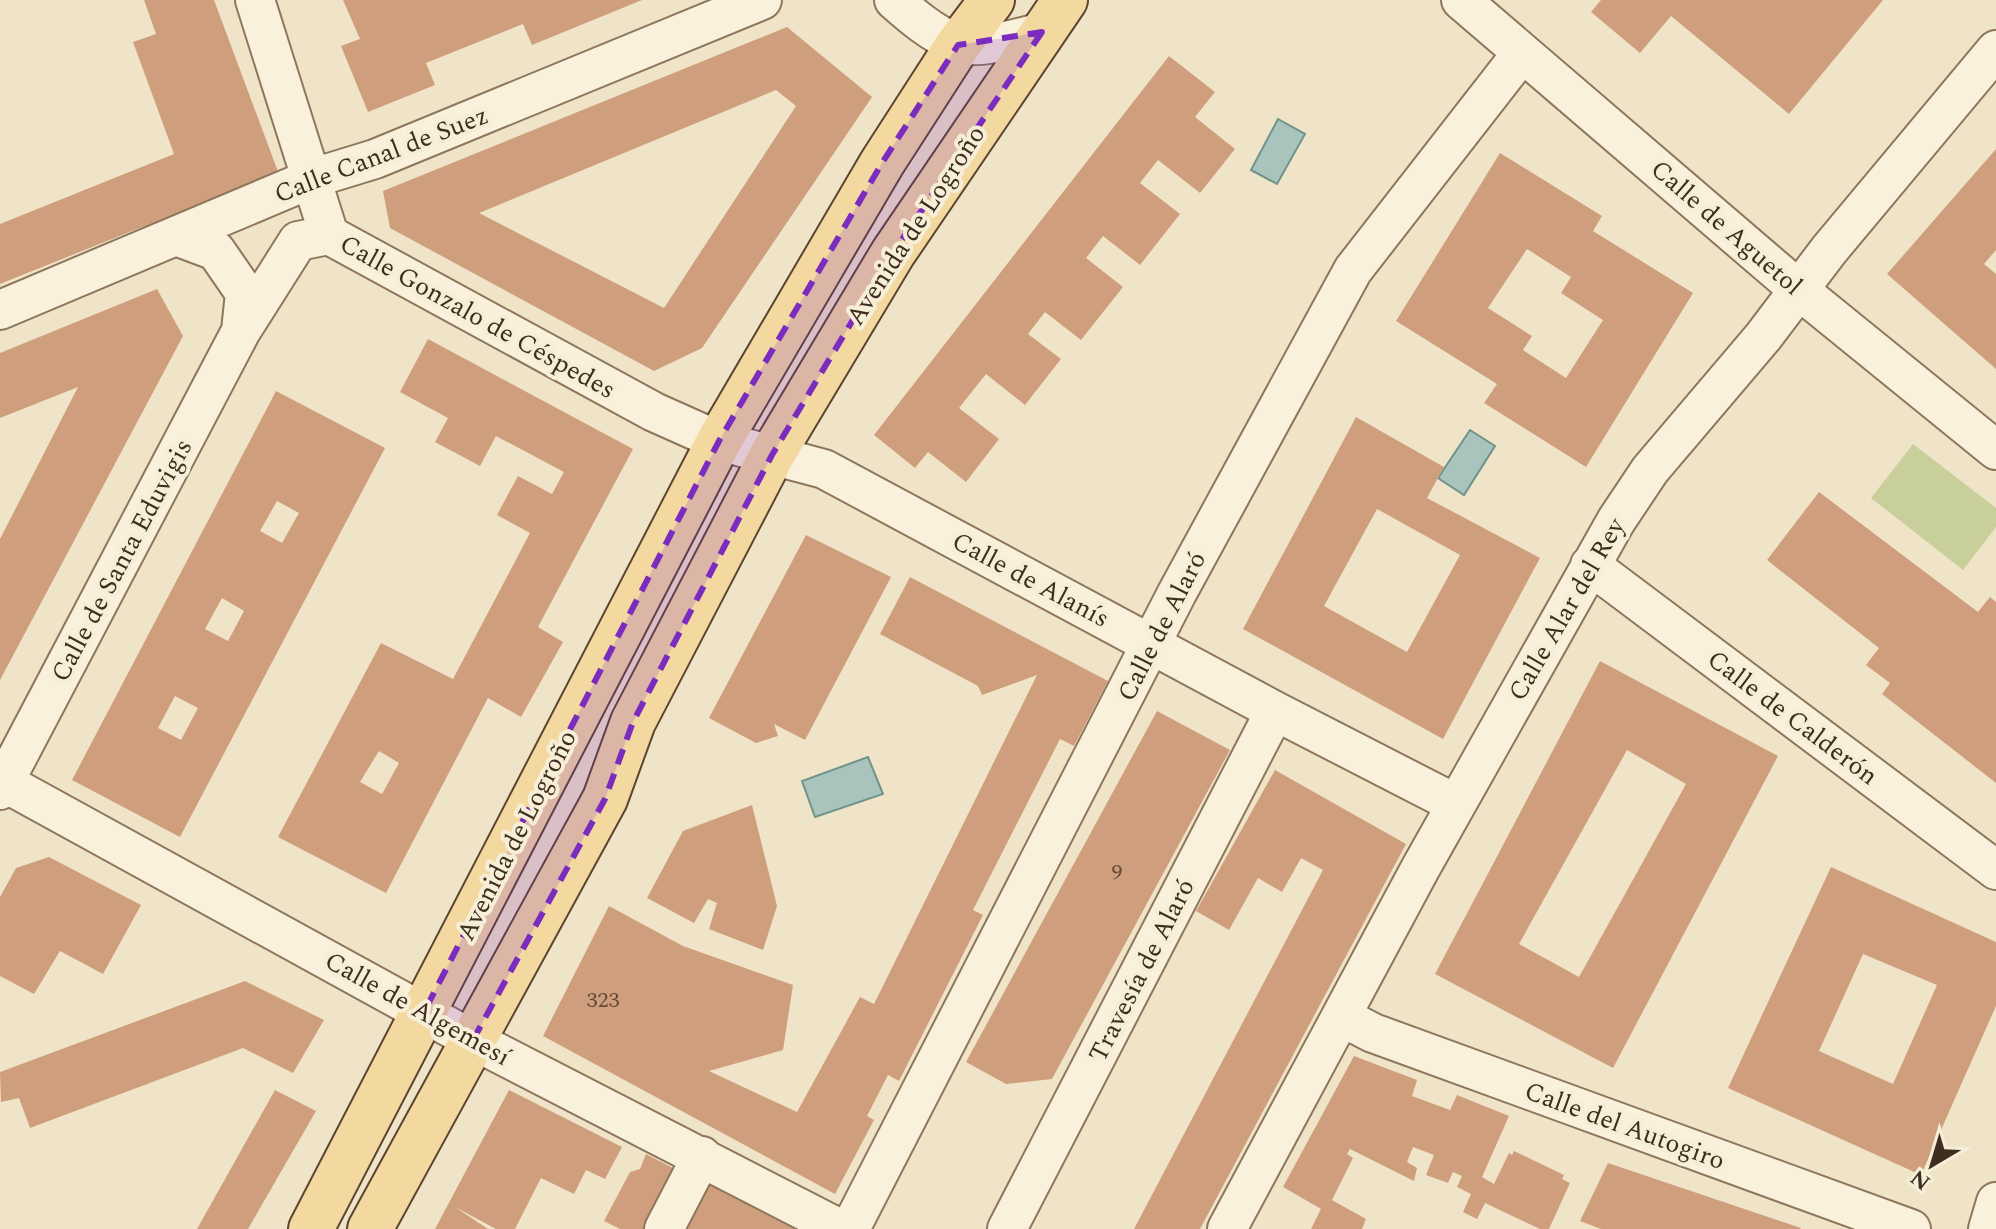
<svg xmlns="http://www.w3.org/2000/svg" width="1996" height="1229" font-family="Spectral,serif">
  <rect width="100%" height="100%" fill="#f0e4c8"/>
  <path fill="#c9cf9b" d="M 1913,444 L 1996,508 L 1996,527 L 1963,570 L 1871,498 Z"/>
  <path fill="#a9c4bc" stroke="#6f938a" stroke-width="2" d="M 1278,119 L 1305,134 L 1277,184 L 1251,170 Z
    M 1470,430 L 1495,446 L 1464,495 L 1438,478 Z
    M 868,757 L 883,794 L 815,817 L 802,781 Z"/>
  <path fill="#cf9f7d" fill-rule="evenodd" d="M 144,0 L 214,0 L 280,177 L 137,229 L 0,284 L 0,224 L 174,154 L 133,42 L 156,34 Z
    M 343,0 L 642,0 L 532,45 L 523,24 L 426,63 L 435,85 L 368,112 L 341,46 L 360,39 Z
    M 1601,0 L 1883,0 L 1789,114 L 1671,16 L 1640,53 L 1591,12 Z
    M 787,27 L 872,97 L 702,348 L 654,371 L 390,228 L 383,191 ZM 776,90 L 796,106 L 664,308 L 479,213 Z
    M 1169,56 L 1215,92 L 1195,117 L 1235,149 L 1200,193 L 1158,160 L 1140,183 L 1180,214 L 1140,265 L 1103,236 L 1086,258 L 1123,287 L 1081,340 L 1045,312 L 1028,334 L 1061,359 L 1025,405 L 986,374 L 959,408 L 999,439 L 966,482 L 928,452 L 915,468 L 874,435 Z
    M 1996,149 L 1996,250 L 1984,264 L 1996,274 L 1996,369 L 1887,274 Z
    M 1500,153 L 1602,216 L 1593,231 L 1693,293 L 1586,467 L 1484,403 L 1497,384 L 1396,321 ZM 1527,249 L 1571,277 L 1561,293 L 1603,320 L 1566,378 L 1523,350 L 1532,336 L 1488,308 Z
    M 157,289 L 183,336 L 0,680 L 0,539 L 78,387 L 0,418 L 0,353 Z
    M 428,339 L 633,449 L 538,627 L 563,642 L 521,717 L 488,698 L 386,893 L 278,837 L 381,643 L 453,679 L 530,533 L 497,515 L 518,476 L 552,494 L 564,472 L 496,436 L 480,466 L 435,442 L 448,418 L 400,392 ZM 379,751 L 399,763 L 382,794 L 360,782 Z
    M 276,391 L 385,448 L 180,837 L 72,780 ZM 277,501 L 299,513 L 282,543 L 260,531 ZM 222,598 L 244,611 L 228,641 L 205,629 ZM 175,696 L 198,708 L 181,740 L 158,728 Z
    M 1356,417 L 1444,467 L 1427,498 L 1540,558 L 1443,739 L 1243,629 ZM 1377,509 L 1460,555 L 1407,652 L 1324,606 Z
    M 1819,492 L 1978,612 L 1990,597 L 1996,602 L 1996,783 L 1882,694 L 1890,683 L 1866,665 L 1879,648 L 1767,560 Z
    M 806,535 L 891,577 L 805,740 L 774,724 L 778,736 L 756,743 L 709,718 Z
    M 910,577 L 1108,681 L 1074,746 L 1060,739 L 973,910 L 983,915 L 899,1081 L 888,1075 L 867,1116 L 874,1120 L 835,1194 L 543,1036 L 609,906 L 683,946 L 793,985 L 783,1050 L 709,1071 L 797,1112 L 860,997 L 874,1004 L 1037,675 L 982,695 L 978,686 L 880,634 Z
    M 1600,661 L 1778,756 L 1613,1068 L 1435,974 ZM 1627,750 L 1686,784 L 1579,977 L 1519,944 Z
    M 1157,711 L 1230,750 L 1052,1079 L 1006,1084 L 966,1062 Z
    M 1275,770 L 1406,844 L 1200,1229 L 1134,1229 L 1323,870 L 1301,858 L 1282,892 L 1258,878 L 1229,930 L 1196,911 Z
    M 752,805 L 777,906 L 763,950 L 709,929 L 717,903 L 708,899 L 694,923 L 647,898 L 683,831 Z
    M 49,857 L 141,905 L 103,974 L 60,951 L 34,994 L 0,976 L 0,897 L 16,868 Z
    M 1831,867 L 1996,942 L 1996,1006 L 1921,1175 L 1728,1088 ZM 1863,954 L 1937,985 L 1893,1084 L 1819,1051 Z
    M 245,981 L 324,1020 L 293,1073 L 243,1048 L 30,1128 L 19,1098 L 1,1102 L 0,1072 Z
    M 1354,1056 L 1417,1080 L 1412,1096 L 1450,1110 L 1457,1095 L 1509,1116 L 1482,1177 L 1494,1184 L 1509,1153 L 1512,1155 L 1514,1151 L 1564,1175 L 1562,1179 L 1570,1183 L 1549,1229 L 1540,1229 L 1485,1203 L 1477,1219 L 1463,1212 L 1471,1194 L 1457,1187 L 1462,1176 L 1453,1172 L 1448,1183 L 1426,1175 L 1434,1155 L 1413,1147 L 1407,1162 L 1417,1168 L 1414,1181 L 1350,1149 L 1347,1154 L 1353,1158 L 1332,1200 L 1366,1219 L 1362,1229 L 1311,1229 L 1321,1209 L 1283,1187 Z
    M 275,1090 L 316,1111 L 248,1229 L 197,1229 Z
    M 509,1090 L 622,1147 L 605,1179 L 586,1170 L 574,1194 L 541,1178 L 515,1229 L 496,1229 L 455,1207 L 488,1229 L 435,1229 Z
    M 646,1154 L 677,1170 L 649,1229 L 620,1229 L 604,1221 L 630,1172 L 640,1169 Z
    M 1608,1163 L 1801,1228 L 1800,1229 L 1601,1229 L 1580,1221 Z
    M 707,1182 L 776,1217 L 801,1229 L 685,1229 Z"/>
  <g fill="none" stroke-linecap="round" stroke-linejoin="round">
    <g stroke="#8d765c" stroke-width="42">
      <path id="minor" d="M 255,0 L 329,235 L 654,412 L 719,441 L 824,469 L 1275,711 L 1456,804
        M 894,0 C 912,16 933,34 956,43 C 975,51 1022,37 1042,32
        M 1461,0 L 1799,290 L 1996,450
        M 176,236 L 216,251 L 245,293 L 241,331
        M 0,310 L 313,178 L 375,159 L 762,0
        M 1590,565 L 1996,870
        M 0,780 L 473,1040 L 840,1229
        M 0,790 L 241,331 L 298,241 L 329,235
        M 1342,1017 L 1373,1033 L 1911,1229
        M 664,1229 L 702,1156
        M 850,1229 L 1177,593 L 1353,270 L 1522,53
        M 1007,1229 L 1275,711
        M 1227,1229 L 1420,869 L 1616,521 L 1650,470 L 1763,337 L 1829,250 L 1996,50
        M 1988,1229 L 1996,1202"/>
    </g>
    <g stroke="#5b4430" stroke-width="48">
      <path id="major" d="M 311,1229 L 719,441 L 882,163 L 958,45 L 992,0
        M 370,1229 L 605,799 L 633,722 L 772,455 L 893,253 L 1065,0"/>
    </g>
    <use href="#minor" stroke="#faf1dc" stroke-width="38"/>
    <use href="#major" stroke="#f3d9a0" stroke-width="44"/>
  </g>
  <path fill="#7b2cbf" fill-opacity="0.2" stroke="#7b2cbf" stroke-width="6" stroke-dasharray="16 10" stroke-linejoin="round" d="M 1042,32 L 893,253 L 772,455 L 633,722 L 605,799 L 473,1040 L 424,1012 L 719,441 L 882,163 L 958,45 Z"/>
  <g text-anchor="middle" stroke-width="8" stroke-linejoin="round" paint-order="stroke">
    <g font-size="22" fill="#624a37">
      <text x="1117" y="879">9</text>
      <text x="603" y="1007">323</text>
    </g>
    <g font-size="26" fill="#3d2e20" stroke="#f7eed8">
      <text transform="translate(381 154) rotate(-21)" y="9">Calle Canal de Suez</text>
      <text transform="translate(915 225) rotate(-57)" y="9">Avenida de Logroño</text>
      <text transform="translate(1727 227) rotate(41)" y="9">Calle de Aguetol</text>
      <text transform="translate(478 316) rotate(29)" y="9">Calle Gonzalo de Céspedes</text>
      <text transform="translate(121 560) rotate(-62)" y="9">Calle de Santa Eduvigis</text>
      <text transform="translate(1031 579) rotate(28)" y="9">Calle de Alanís</text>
      <text transform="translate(1566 609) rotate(-60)" y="9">Calle Alar del Rey</text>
      <text transform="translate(1161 626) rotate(-63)" y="9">Calle de Alaró</text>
      <text transform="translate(1793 717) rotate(37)" y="9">Calle de Calderón</text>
      <text transform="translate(516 835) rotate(-63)" y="9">Avenida de Logroño</text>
      <text transform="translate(1141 970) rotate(-63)" y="9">Travesía de Alaró</text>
      <text transform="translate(418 1008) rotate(29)" y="9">Calle de Algemesí</text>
      <text transform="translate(1625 1125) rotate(20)" y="9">Calle del Autogiro</text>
    </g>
  </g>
  <g transform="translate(1932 1165) rotate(218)" stroke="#f7eed8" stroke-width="6" paint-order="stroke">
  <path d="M0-6L14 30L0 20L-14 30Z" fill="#3d2e20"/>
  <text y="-12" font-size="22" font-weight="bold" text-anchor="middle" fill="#3d2e20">N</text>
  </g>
</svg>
